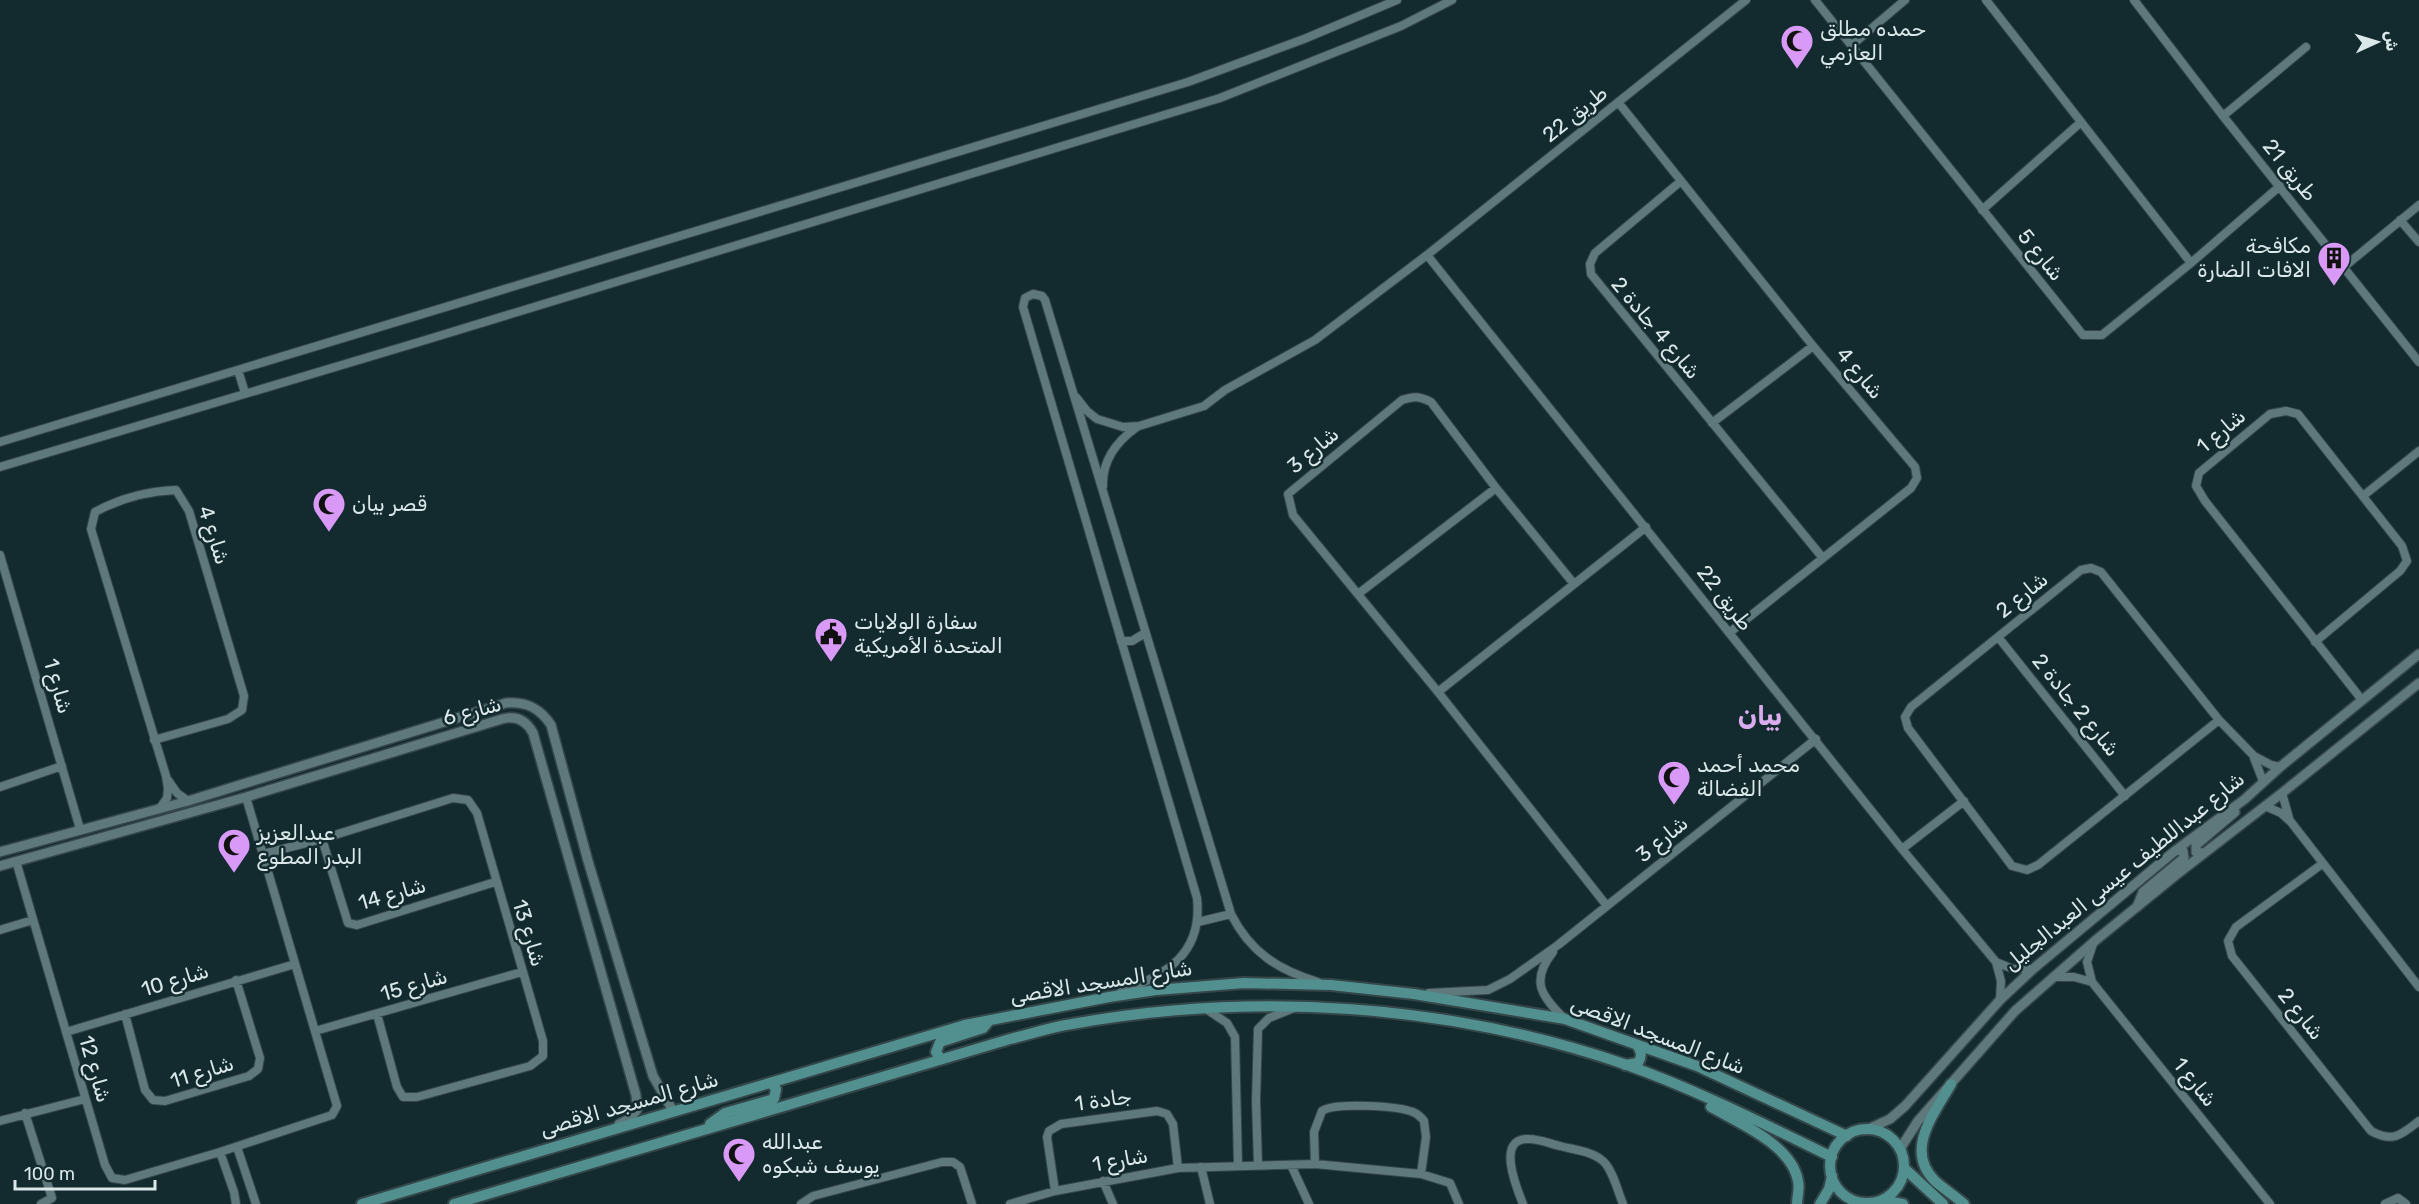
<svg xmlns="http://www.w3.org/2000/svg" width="2419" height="1204" font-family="Rubik,Vazirmatn,sans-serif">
  <rect width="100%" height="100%" fill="#132b2e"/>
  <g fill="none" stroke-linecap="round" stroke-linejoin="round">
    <g stroke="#34464a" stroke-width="10">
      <path id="minor" d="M 1815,0 L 2083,335 L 2102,335 L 2191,263 L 2280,186
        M 1986,0 L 2191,263
        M 2134,0 L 2223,116 L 2419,362
        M 1852,45 L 1905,0
        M 1618,102 L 1813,346 L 1915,467 L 1917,478 L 1911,488 L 1729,633
        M 2223,116 L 2306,47
        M 1681,181 L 1595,253 L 1590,264 L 1591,274 L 1822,557
        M 1982,210 L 2081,122
        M 2400,220 L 2419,242
        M 1427,255 L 1902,849 L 1996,962 L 2001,981 L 2000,1000
        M 2344,267 L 2419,205
        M 238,370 L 245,393
        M 1076,397 L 1087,411 L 1097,419 L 1123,427 L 1139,426 L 1204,406 L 1225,390 L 1315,340 L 1427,255 L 1746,0
        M 1712,423 L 1813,346
        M 0,442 L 1188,82 L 1304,39 L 1397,0
        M 0,467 L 419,342 L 1220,98 L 1401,26 L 1452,0
        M 1103,486 C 1102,459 1117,441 1137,427
        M 2363,496 L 2419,451
        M 0,555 L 80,829
        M 1574,584 L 1496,488 L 1431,402 C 1419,396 1414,396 1402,400 L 1288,494 L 1293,515 L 1438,692 L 1607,906
        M 1358,594 L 1496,488
        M 1998,637 L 2125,796
        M 1121,641 L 1132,641 L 1145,633
        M 2315,642 L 2400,571 L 2407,561 L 2402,546 L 2298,414 L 2286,411 L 2270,414 L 2199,473 L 2196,486 L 2205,501 L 2362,700
        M 1438,692 L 1646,527
        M 2219,720 L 2038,865 L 2027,870 L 2012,866 L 1908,728 L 1905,717 L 1911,707 L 2081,570 L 2091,568 L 2101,572 L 2219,720 L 2254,756 L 2271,765 L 2280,767
        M 154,740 L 228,719 L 242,710 L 244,696 L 189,511 L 176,490 C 148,491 119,499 95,512 L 91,529 L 166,776 L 168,789 L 167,798 L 160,808
        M 2254,758 L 2263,781
        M 168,780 L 177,793 L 188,801
        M 0,787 L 62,766
        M 2282,793 L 2289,818
        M 2265,806 L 2281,813 L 2291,822 L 2419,987
        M 322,839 L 348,923 L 357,925 L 495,882
        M 1902,849 L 1964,801
        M 263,854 L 322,839 L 453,798 L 468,800 L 477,813 L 543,1041 L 543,1056 L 530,1066 L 417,1097 L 403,1097 L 397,1087 L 377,1014
        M 16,861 L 105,1165 L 112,1178 L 125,1180 L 220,1152 L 332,1115 L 337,1106 L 246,797
        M 2322,864 L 2236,927 L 2228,941 L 2232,956 L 2371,1131 C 2393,1143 2401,1135 2419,1121
        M 1198,922 L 1231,914
        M 0,930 L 33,920
        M 2093,944 L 2087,962 L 2092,982 L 2270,1204
        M 1553,952 C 1530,981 1541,996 1565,1019
        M 1996,962 L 2013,969 L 2033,969
        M 2054,977 L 2074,977 L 2092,982
        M 1121,992 C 1167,974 1203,954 1197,898 L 1023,307 L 1025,298 L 1033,294 L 1042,296 L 1045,300 L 1231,914 C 1250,952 1278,970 1318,982
        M 1429,993 L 1488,990 L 1510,979 L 1558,945 L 1816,739
        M 1206,1009 L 1227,1023 L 1235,1037 L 1238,1165
        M 125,1014 L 145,1090 L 153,1100 L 165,1101 L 249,1076 L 258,1069 L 260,1058 L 236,980
        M 315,1031 L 522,972
        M 66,1032 L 295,964
        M 25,1113 L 52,1198 L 41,1204
        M 0,1121 L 85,1099
        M 237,1147 L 256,1204
        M 220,1152 L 234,1192 L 236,1204
        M 1315,1164 L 1314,1132 L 1322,1111 C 1334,1102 1398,1106 1413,1112 C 1418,1114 1421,1117 1424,1121 L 1426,1137 L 1421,1174
        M 1258,1165 L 1256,1101 L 1258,1029 L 1269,1018 L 1294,1008
        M 1291,1165 L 1309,1204
        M 1201,1167 L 1210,1204
        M 1103,1181 L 1113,1204
        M 1055,1191 L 1047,1137 L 1049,1131 L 1061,1124 L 1157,1111 L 1167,1114 L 1173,1124 L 1178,1168
        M 801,1204 L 813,1196 L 942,1162 L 953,1162 L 960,1167 L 972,1204
        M 1010,1204 L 1055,1191 L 1178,1168 L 1315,1164 L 1421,1174 L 1450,1183 L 1459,1204
        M 1523,1204 C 1517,1189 1495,1137 1529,1139 C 1539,1139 1551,1144 1560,1146 C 1574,1150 1593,1151 1604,1162 C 1613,1171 1618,1192 1623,1204
        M 2385,1204 L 2398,1198 L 2406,1204"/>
    </g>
    <g stroke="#34464a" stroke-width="12">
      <path id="tertiary" d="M 0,852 L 188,801 L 506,703 C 526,701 540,708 551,725 L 588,861 L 653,1076 L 673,1111
        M 2203,853 L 2196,852 L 2196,845 L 2235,812
        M 0,866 L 246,797 L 502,719 C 516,715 526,720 533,733 L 636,1095 L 637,1110 L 629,1119 L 619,1124
        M 2137,907 L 2143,892 L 2184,858 L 2183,851 L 2176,850
        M 1866,1130 L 1890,1119 L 1905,1106 L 2000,1000 L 2033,969 L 2176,850 L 2245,799 L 2280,767 L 2419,654
        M 1900,1149 L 1918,1121 L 2015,1011 L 2096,940 L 2176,875 L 2282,793 L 2419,683"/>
    </g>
    <g stroke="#34464a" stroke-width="14">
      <path id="secondary" d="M 940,1058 L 936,1052 L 940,1042 L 983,1028 L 988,1022
        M 1625,1065 L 1638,1063 C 1642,1057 1642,1052 1637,1045
        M 1951,1084 C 1934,1114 1904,1150 1935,1181 C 1944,1189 1955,1196 1964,1204
        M 1711,1107 C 1739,1123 1792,1145 1798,1181 C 1800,1188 1797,1197 1797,1204
        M 710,1124 L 725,1113 L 774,1099 L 776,1089 L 771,1083
        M1830 1166a37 37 0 1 1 74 0a37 37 0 1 1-74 0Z
        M 1904,1168 L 1943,1204
        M 1882,1200 L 1903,1204
        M 362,1204 L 965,1025 L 1109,997 L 1156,990 L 1244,983 L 1331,985 L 1414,994 L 1565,1019 L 1697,1066 L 1847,1136
        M 454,1204 L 1010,1039 C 1031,1034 1051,1027 1072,1024 C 1254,991 1449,1004 1624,1064 C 1695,1089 1764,1124 1832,1157
        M 1820,1204 L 1829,1189 L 1832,1176"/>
    </g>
    <use href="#minor" stroke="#5e787b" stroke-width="8"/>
    <use href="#tertiary" stroke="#5e787b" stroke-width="9"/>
    <use href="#secondary" stroke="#51908e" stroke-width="10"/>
  </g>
  <defs>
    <g id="mosque-pin" transform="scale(1.725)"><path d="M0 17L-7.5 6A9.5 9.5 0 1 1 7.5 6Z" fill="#d99af7" stroke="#132b2e"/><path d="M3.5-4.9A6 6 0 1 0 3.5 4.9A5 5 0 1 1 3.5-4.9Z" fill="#111"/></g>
    <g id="building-pin" transform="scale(1.725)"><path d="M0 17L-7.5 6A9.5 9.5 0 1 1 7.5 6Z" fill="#d99af7" stroke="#132b2e"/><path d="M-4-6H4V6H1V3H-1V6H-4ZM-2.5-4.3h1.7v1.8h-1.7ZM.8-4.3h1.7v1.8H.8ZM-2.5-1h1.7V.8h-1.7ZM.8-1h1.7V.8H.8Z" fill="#111"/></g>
    <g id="civic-pin" transform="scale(1.725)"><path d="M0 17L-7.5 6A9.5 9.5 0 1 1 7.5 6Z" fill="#d99af7" stroke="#132b2e"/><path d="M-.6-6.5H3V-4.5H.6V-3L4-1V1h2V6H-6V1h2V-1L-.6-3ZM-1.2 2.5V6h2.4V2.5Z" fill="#111"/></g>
  </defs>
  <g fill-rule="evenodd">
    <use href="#mosque-pin" x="1797" y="41"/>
    <use href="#building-pin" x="2334" y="258"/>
    <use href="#mosque-pin" x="329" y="504"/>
    <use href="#civic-pin" x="831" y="634"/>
    <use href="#mosque-pin" x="1674" y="777"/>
    <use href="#mosque-pin" x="234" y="845"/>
    <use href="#mosque-pin" x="739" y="1154"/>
  </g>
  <g text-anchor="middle" stroke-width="5" stroke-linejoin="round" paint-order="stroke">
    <g font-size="21" fill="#dae8ea" stroke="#132b2e" text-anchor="start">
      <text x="1820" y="36">حمده مطلق<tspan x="1820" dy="24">العازمي</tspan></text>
      <text x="2311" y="253" text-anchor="end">مكافحة<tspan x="2311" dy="24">الافات الضارة</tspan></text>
      <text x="352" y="511">قصر بيان</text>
      <text x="854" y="629">سفارة الولايات<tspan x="854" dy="24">المتحدة الأمريكية</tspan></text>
      <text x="1697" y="772">محمد أحمد<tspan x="1697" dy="24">الفضالة</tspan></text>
      <text x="257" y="840">عبدالعزيز<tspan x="257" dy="24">البدر المطوع</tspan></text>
      <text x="762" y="1149">عبدالله<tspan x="762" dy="24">يوسف شبكوه</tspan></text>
    </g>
    <g font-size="21" fill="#dae8ea" stroke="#132b2e">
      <text transform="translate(1575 114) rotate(-39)" y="7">طريق 22</text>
      <text transform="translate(2290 170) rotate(51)" y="7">طريق 21</text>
      <text transform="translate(2041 255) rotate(51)" y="7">شارع 5</text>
      <text transform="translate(1656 328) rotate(50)" y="7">شارع 4 جادة 2</text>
      <text transform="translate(1860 373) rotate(50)" y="7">شارع 4</text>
      <text transform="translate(2221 431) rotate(-40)" y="7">شارع 1</text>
      <text transform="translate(1313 450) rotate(-40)" y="7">شارع 3</text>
      <text transform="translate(214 535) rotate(72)" y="7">شارع 4</text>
      <text transform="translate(2022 595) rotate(-39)" y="7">شارع 2</text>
      <text transform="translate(1725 598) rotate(52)" y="7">طريق 22</text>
      <text transform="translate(58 686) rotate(74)" y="7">شارع 1</text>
      <text transform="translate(2076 705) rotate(51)" y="7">شارع 2 جادة 2</text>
      <text transform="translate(472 711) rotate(-15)" y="7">شارع 6</text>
      <text transform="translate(1662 839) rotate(-39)" y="7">شارع 3</text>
      <text transform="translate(2124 871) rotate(-39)" y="7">شارع عبداللطيف عيسى العبدالجليل</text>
      <text transform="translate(392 894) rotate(-16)" y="7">شارع 14</text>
      <text transform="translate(529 933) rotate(73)" y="7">شارع 13</text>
      <text transform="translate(175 980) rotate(-17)" y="7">شارع 10</text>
      <text transform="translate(1101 982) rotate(-9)" y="7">شارع المسجد الاقصى</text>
      <text transform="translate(414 985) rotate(-16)" y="7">شارع 15</text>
      <text transform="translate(2301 1014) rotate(51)" y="7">شارع 2</text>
      <text transform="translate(1658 1035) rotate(21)" y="7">شارع المسجد الاقصى</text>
      <text transform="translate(95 1069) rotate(74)" y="7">شارع 12</text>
      <text transform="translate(202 1072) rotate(-17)" y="7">شارع 11</text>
      <text transform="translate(2195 1082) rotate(51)" y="7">شارع 1</text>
      <text transform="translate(1103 1100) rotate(-8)" y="7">جادة 1</text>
      <text transform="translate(629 1104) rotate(-16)" y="7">شارع المسجد الاقصى</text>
      <text transform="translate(1120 1160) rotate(-10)" y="7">شارع 1</text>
    </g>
    <g font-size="27" font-weight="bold" fill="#d8aced" stroke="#132b2e">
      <text x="1760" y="725">بيان</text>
    </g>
  </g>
  <g transform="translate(2377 42) rotate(86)" stroke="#132b2e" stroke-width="4.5" paint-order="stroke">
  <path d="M0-4.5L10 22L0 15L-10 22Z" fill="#dae8ea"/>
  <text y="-9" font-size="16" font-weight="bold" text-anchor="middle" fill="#dae8ea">ش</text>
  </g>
  <path d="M15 1180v9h140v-9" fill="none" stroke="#dae8ea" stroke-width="3"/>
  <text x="24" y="1180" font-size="18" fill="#dae8ea" stroke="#132b2e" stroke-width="4.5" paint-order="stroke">100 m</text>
</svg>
